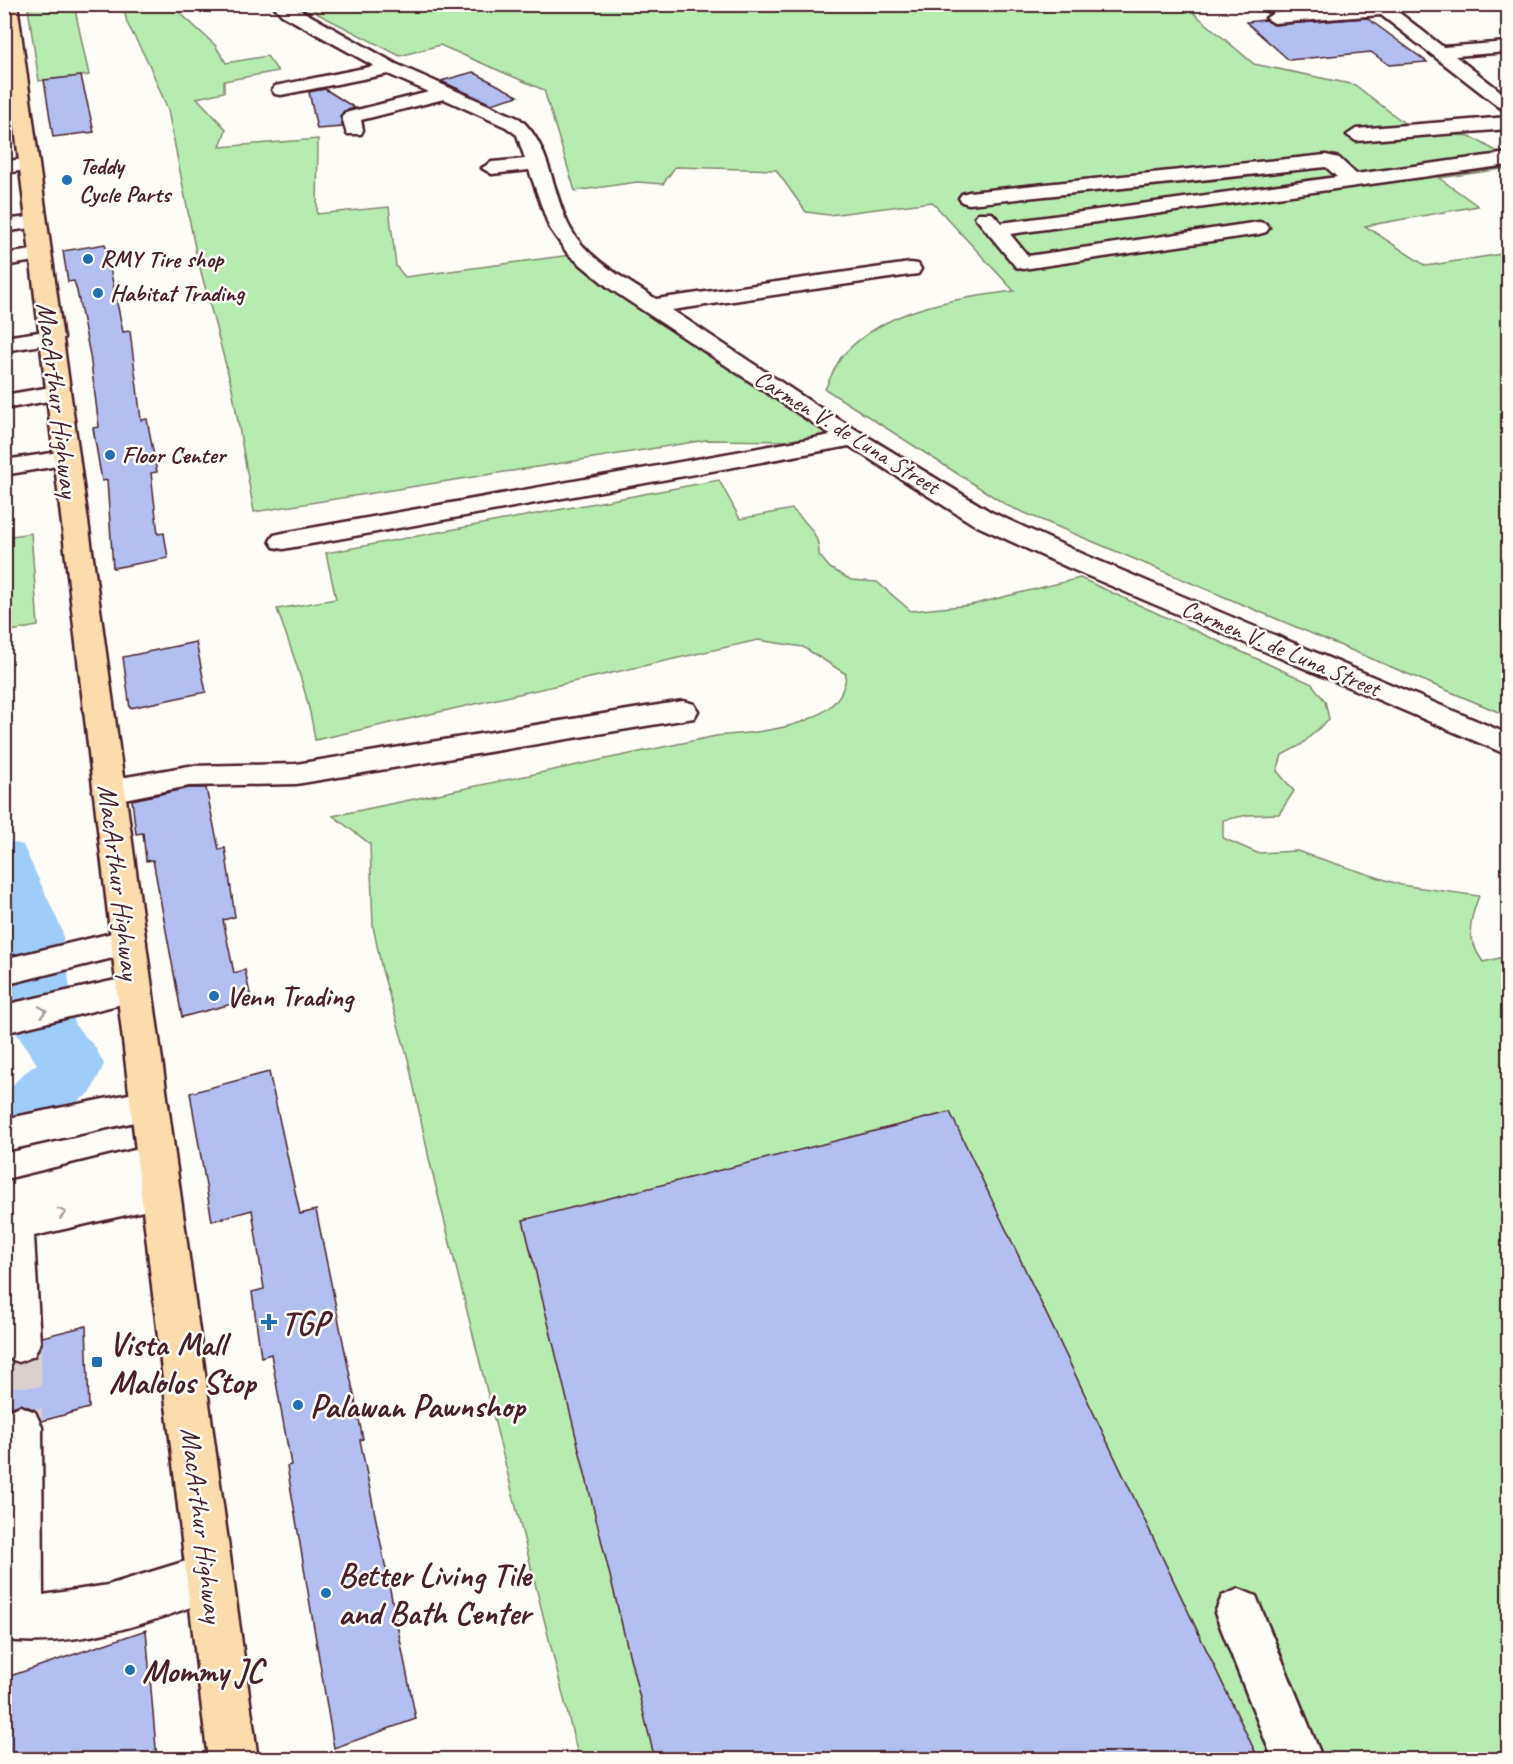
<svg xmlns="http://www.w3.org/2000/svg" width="1513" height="1764" font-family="Caveat,sans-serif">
  <rect width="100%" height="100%" fill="#fdfcf7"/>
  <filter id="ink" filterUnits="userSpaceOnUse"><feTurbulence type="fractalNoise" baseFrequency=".0167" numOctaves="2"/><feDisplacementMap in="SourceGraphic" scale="12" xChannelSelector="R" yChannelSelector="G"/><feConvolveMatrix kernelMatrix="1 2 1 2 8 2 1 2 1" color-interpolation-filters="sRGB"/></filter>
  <g filter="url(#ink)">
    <path fill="#b6ecaf" stroke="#80866d" stroke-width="1.5" d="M 74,5 L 89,75 L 39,81 L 28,8 Z
      M 123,5 L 175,5 L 179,12 L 215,45 L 226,63 L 267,56 L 278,71 L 224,81 L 224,92 L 197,98 L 226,129 L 220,147 L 318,139 L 317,214 L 389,207 L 396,266 L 405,277 L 571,255 L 839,432 L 804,441 L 706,440 L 254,512 L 232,388 L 196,253 L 168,110 L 149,64 L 127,23 Z
      M 308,5 L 1184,5 L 1254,64 L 1355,85 L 1416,132 L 1470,136 L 1508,158 L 1508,168 L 1439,178 L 1478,206 L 1365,226 L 1426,266 L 1508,253 L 1508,716 L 1008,506 L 825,389 C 831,377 836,362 845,353 C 888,307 955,299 1014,291 L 932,202 L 829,215 L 806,212 L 776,170 L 675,167 L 663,184 L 637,182 L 575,191 L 544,90 L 440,45 L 400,56 L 318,14 Z
      M 719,480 L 740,519 L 792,509 C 807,524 820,534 819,555 L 830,568 L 851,580 L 877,582 L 911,611 L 971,605 L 1080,578 L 1312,684 L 1325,701 L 1329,719 L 1301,745 L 1282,755 L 1277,771 L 1294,791 L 1279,814 L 1248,815 L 1223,820 L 1223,838 L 1257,853 L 1297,851 L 1401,885 L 1479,896 C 1468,924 1466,937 1483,962 L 1508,956 L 1508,1759 L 579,1759 L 430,1163 L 408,1059 L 382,970 L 373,926 L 370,844 L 333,816 L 716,736 C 755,732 844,729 846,674 L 803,647 L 758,640 L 315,740 C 309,695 292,652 277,609 L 336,599 L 326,553 Z
      M 31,533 L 38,626 L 5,632 L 5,537 Z"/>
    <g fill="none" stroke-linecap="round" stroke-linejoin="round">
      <path fill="#9fcdfa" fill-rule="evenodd" d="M 4,840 L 23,845 L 62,930 L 75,1025 L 95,1047 L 104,1064 L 91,1092 L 66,1110 L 51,1130 L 29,1138 L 7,1130 L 4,1126 C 4,1094 10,1082 37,1064 L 16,1033 L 4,930 Z"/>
    </g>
    <path fill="#b2bff0" stroke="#4a1f2b" stroke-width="1.5" d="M 1253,4 L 1340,4 L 1274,11 L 1268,14 Z
      M 1367,18 L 1427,62 L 1389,65 L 1371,52 L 1289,60 L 1246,22 L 1265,20 L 1274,25 Z
      M 473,72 L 518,96 L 491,104 L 441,81 Z
      M 81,76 L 94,132 L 53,137 L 44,80 Z
      M 325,89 L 355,108 L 344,111 L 340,116 L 343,127 L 317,129 L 309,92 Z
      M 105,244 L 123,332 L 130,331 L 141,420 L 147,419 L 157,472 L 151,473 L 158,534 L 164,533 L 168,558 L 113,568 L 107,480 L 102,481 L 93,428 L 99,427 L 90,355 L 77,291 L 74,281 L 68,282 L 63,251 Z
      M 196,642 L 206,692 L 130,708 L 123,657 Z
      M 189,788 L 206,788 L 219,850 L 225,848 L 235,917 L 223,920 L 234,973 L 245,970 L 251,999 L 182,1017 L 153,860 L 146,861 L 143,833 L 136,834 L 132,800 Z
      M 269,1072 L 300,1214 L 316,1210 L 363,1439 L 360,1440 L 416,1719 L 334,1748 L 287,1466 L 291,1465 L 271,1354 L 261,1357 L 252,1292 L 264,1289 L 252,1210 L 212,1221 L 190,1093 Z
      M 950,1112 L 1259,1760 L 655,1760 L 523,1220 Z
      M 86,1326 L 89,1408 L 42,1421 L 36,1410 L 21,1404 L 4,1410 L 4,1360 L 20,1364 L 35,1358 L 42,1344 L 42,1337 Z
      M 146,1630 L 157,1760 L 4,1760 L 4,1678 Z"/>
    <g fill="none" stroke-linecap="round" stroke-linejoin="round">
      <path stroke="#d9d0ce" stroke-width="44" stroke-dasharray="44 22" stroke-linecap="butt" d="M 19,1343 L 20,1427"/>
      <g stroke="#4a1f2b" stroke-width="5">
        <path id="minor" d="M 272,4 L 290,4 L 396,64 L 520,119 C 550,144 552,192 569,226 C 585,258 627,280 656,299 L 910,263 L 918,264 L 921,269 L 918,274 L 910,275 L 672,310 L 817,406 L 991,512 L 1085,555 L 1508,734 L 1508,755 L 1067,567 L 973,524 L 849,446 L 283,549 L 274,547 L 270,541 L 274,535 L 283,533 L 831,435 L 609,288 L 568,254 L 549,227 L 529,170 L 492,174 L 482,168 L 492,162 L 525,159 L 517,135 L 506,127 L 444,99 L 361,120 L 363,130 L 361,134 L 347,134 L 342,117 L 345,113 L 429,92 L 388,74 L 281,95 L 275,94 L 272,90 L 275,86 L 374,66 L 282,15 Z
          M 1369,4 L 1388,4 L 1443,47 L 1508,42 L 1508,52 L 1455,56 L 1508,97 L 1508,110 L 1502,109 L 1381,15 L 1274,23 L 1266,18 L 1274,13 Z
          M 1508,117 L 1508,129 L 1356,141 L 1347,135 L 1356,129 Z
          M 1508,153 L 1508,165 L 1010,234 L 1028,256 L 1259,222 L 1266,224 L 1269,228 L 1266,232 L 1259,234 L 1023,269 L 1016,267 L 978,221 L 975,217 L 978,213 L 992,213 L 1001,223 L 1337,177 L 1326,167 L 969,204 L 962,202 L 959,198 L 962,194 L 969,192 L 1326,155 L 1339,158 L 1356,174 Z
          M 28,159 L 35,161 L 38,165 L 35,169 L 4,173 L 4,161 Z
          M 36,216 L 43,218 L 46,222 L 43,226 L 4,232 L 4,220 Z
          M 40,249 L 47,251 L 50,255 L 47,259 L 4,266 L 4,254 Z
          M 53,330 L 61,332 L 64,337 L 61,342 L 4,351 L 4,337 Z
          M 57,386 L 65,388 L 69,393 L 65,398 L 4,409 L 4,395 Z
          M 66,451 L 75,453 L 78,458 L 75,463 L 4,475 L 4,460 Z
          M 683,701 L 694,704 L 698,711 L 694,718 L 296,784 L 189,786 L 109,802 L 98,799 L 93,791 L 98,783 L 109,780 L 189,766 L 296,764 Z
          M 129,929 L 141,933 L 146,942 L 141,951 L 4,985 L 4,959 Z
          M 134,976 L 146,980 L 152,989 L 146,998 L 4,1033 L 4,1005 Z
          M 149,1090 L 162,1094 L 168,1105 L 162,1116 L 4,1151 L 4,1119 Z
          M 155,1145 L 169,1150 L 174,1161 L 169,1172 L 159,1176 L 174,1180 L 179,1192 L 174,1204 L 34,1236 L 40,1343 L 34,1356 L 19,1362 L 4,1357 L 4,1182 Z
          M 20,1406 L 35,1412 L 42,1427 L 43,1595 L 108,1585 L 209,1554 L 225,1561 L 232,1577 L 225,1593 C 157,1622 79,1648 4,1640 L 4,1413 Z
          M 1239,1589 L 1256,1596 L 1323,1760 L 1273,1760 L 1215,1613 L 1222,1596 Z"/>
      </g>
      <g stroke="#4a1f2b" stroke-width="5">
        <path id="highway" d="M 4,4 L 17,4 L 258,1760 L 208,1760 L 4,34 Z"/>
      </g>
      <use href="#minor" fill="#fdfcf7" fill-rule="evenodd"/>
      <use href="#highway" fill="#fcdcac" fill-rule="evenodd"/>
    </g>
    <defs><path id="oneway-chevron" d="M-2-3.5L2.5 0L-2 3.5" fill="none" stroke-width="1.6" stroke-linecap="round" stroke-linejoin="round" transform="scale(1.5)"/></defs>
    <g stroke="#ac999b">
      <use href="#oneway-chevron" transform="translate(43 1011) rotate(-12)"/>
      <use href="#oneway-chevron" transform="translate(62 1213) rotate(-12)"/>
    </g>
  </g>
  <g fill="#1f6fb2" stroke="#fdfcf7" stroke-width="2">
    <circle cx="67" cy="180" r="6"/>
    <circle cx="88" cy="259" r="6"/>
    <circle cx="98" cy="293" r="6"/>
    <circle cx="110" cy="455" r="6"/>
    <circle cx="214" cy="996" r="6"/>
    <path d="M266 1313h6v6h6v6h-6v6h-6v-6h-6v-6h6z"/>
    <rect x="91" y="1356" width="12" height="12" rx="3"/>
    <circle cx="298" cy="1405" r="6"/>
    <circle cx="326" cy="1593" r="6"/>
    <circle cx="130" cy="1670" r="6"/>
  </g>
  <g text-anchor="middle" stroke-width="5" stroke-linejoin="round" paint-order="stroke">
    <g font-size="24" font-weight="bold" fill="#4a1f2b" stroke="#fdfcf7" text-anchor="start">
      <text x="79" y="174">Teddy<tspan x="79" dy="28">Cycle Parts</tspan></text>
      <text x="100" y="267">RMY Tire shop</text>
      <text x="110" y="301">Habitat Trading</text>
      <text x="122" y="463">Floor Center</text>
    </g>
    <g font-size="24" fill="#4a1f2b" stroke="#fdfcf7">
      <text transform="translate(847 432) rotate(32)" y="8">Carmen V. de Luna Street</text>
      <text transform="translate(1281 648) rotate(23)" y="8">Carmen V. de Luna Street</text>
    </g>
    <g font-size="28" fill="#4a1f2b" stroke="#fdfcf7">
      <text transform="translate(59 400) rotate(83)" y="10">MacArthur Highway</text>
      <text transform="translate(120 882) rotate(83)" y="10">MacArthur Highway</text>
      <text transform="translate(203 1525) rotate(83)" y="10">MacArthur Highway</text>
    </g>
    <g font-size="28" font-weight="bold" fill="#4a1f2b" stroke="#fdfcf7" text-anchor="start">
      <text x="226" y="1006">Venn Trading</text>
    </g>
    <g font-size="33" font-weight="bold" fill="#4a1f2b" stroke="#fdfcf7" text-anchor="start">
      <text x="281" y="1334">TGP</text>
      <text x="109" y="1355">Vista Mall<tspan x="109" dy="38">Malolos Stop</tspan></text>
      <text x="310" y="1417">Palawan Pawnshop</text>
      <text x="338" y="1586">Better Living Tile<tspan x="338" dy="38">and Bath Center</tspan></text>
      <text x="142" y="1682">Mommy JC</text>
    </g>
  </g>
  <rect width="1513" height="1764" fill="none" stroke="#fdfcf7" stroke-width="24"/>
  <rect x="12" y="12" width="1489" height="1740" fill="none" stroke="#4a1f2b" stroke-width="2" filter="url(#ink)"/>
</svg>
